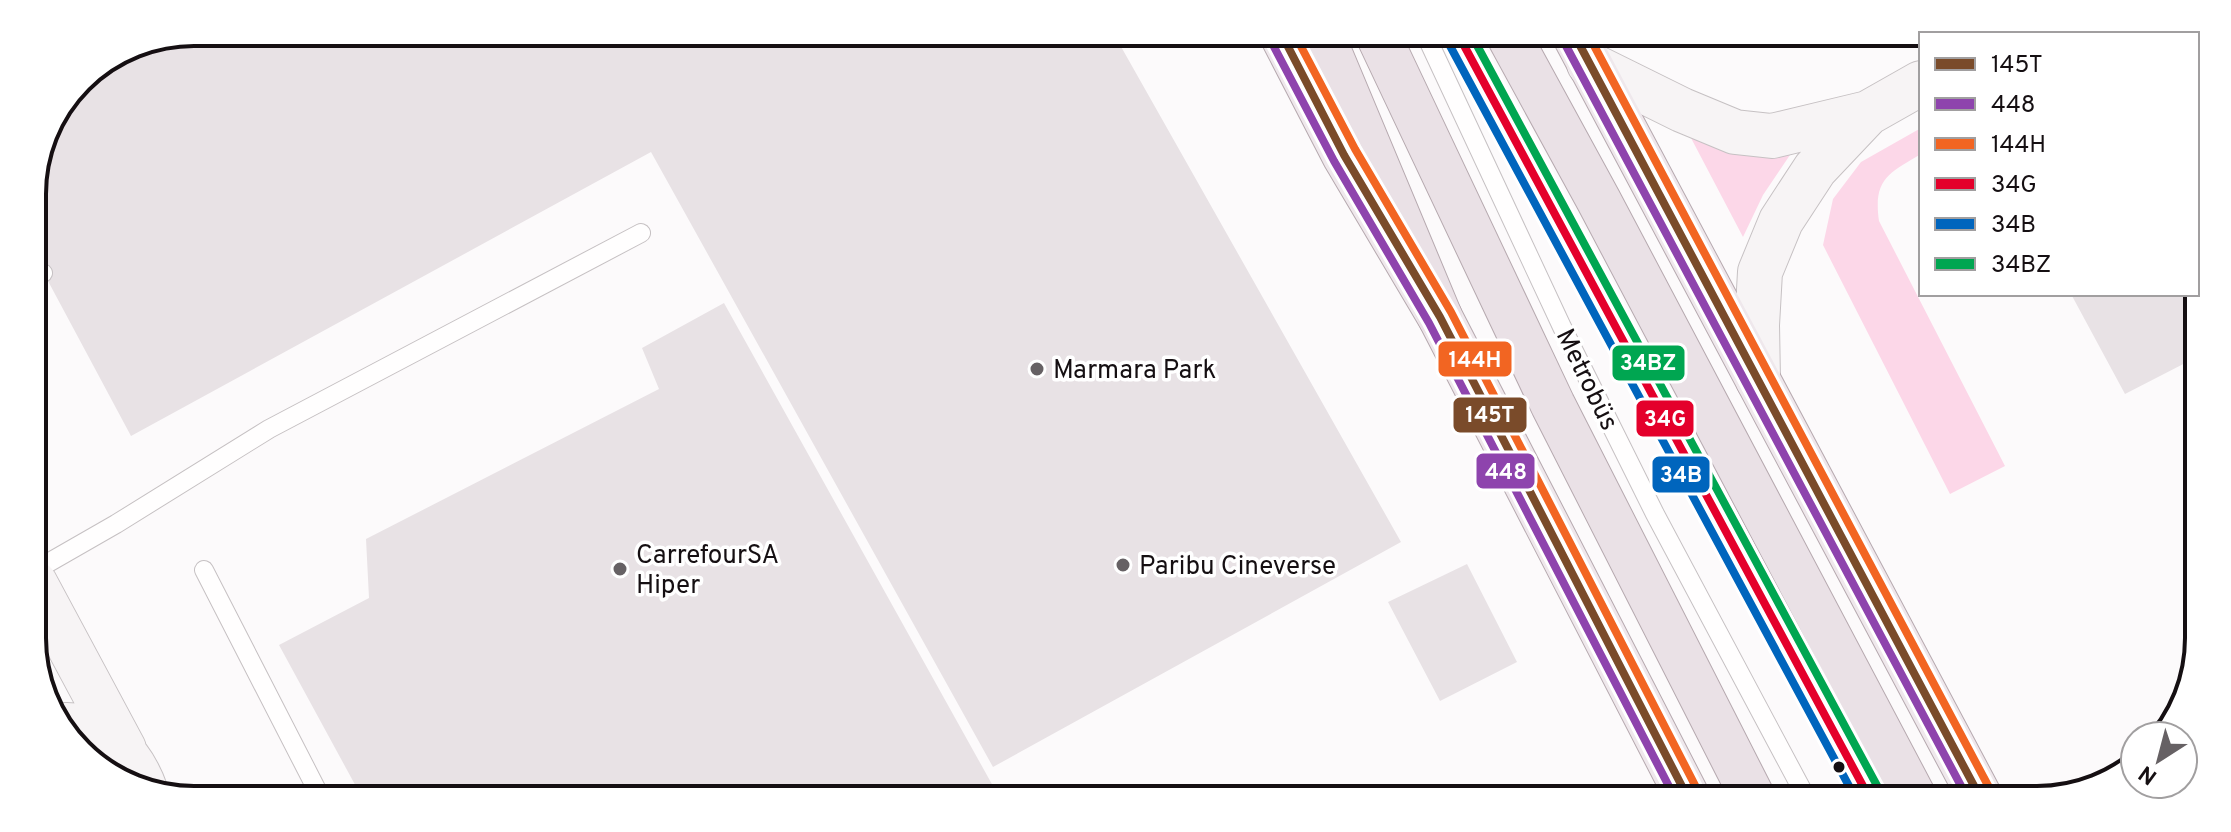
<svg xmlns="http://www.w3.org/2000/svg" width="2231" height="832" font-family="Overpass,sans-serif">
  <rect width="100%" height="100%" fill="#fcfafb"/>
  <path fill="#fcd7e8" d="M 1921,128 L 1921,154 C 1889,173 1873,179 1879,221 L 2005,466 L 1950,494 L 1823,245 L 1833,199 L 1861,162 Z
    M 1691,138 L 1744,151 L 1792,152 L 1763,195 L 1743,237 Z"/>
  <path fill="#e8e2e5" d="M 194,32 L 1115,36 L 1401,542 L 993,767 L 651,152 L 131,436 L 33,253 L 32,183 L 49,123 L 87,73 L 132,44 Z
    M 2071,294 L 2196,294 L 2195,358 L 2125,394 Z
    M 724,303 L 998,795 L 359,792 L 279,645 L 369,598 L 366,539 L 659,389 L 642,348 Z
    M 1467,564 L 1517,662 L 1440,701 L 1388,602 Z"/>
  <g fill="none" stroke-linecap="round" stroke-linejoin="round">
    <g stroke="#c6c1c3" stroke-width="20">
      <path id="service" d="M 1427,38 L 1562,327 L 1655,514 L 1807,799
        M 1460,38 L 1870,799
        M 33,278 L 43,273
        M 204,570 L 318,792
        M 34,571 L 116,524 L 269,429 L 641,233"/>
    </g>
    <g stroke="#c6c1c3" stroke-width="46">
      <path id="secondary" d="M 1589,64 L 1682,110 L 1735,132 L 1772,136 L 1868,113 L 1921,83
        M 1758,380 L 1757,325 L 1760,272 L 1781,221 L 1815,169 L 1868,113
        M 35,583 L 124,749
        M 63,725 C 105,723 133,755 146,792"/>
    </g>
    <g stroke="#b6a9af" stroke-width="46">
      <path id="primary" d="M 1283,37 L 1344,155 L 1440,317 L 1688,798
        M 1576,38 L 1981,799"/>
    </g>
    <g stroke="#b6a9af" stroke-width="46">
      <path id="trunk" d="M 1323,37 L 1440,317
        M 1379,37 L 1553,405 L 1753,798
        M 1510,38 L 1599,201 L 1915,799"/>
    </g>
    <use href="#service" stroke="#fffefe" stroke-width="18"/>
    <use href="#secondary" stroke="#f7f4f5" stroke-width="44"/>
    <use href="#primary" stroke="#efe8ec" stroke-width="44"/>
    <use href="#trunk" stroke="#eae1e6" stroke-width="44"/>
    <g stroke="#fff" stroke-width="14">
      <path id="bus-1" d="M 1283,37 L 1344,155 L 1440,317 L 1688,798
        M 1576,38 L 1981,799"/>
    </g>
    <g stroke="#fff" stroke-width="14">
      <path id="bus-2" d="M 1272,43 L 1334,161 L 1429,323 L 1675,798
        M 1565,44 L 1968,799"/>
    </g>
    <g stroke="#fff" stroke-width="14">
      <path id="bus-3" d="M 1296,37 L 1355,149 L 1451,312 L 1699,793
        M 1590,38 L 1992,793"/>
    </g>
    <g stroke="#fff" stroke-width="14">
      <path id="bus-4" d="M 1460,38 L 1870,799"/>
    </g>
    <g stroke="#fff" stroke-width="14">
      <path id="bus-5" d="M 1449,44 L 1856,799"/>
    </g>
    <g stroke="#fff" stroke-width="14">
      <path id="bus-6" d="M 1473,38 L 1881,793"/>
    </g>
    <use href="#bus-1" stroke="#7a4b2a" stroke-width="8"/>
    <use href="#bus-2" stroke="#8e44ad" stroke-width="8"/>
    <use href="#bus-3" stroke="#f26522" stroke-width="8"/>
    <use href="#bus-4" stroke="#e4002b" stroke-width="8"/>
    <use href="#bus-5" stroke="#0065bd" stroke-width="8"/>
    <use href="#bus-6" stroke="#00a651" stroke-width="8"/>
  </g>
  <g fill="#666164" stroke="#fff" stroke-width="3">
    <circle cx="1037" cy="369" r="8"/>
    <circle cx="1123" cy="565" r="8"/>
    <circle cx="620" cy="569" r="8"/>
  </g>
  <circle fill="#150f12" stroke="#fff" stroke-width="3" cx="1839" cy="767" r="7"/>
  <g text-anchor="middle" stroke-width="7" stroke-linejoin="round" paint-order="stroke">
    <g font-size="26" fill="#150f12" stroke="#fff" text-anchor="start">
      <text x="1053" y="378">Marmara Park</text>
      <text x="636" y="563">CarrefourSA<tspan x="636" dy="30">Hiper</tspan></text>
      <text x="1139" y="574">Paribu Cineverse</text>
    </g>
    <g font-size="26" fill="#150f12" stroke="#fff">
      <text transform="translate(1588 379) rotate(64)" y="9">Metrobüs</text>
    </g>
  </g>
  <path d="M0 0H2231V832H0ZM194 46H2037A148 148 0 0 1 2185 194V638A148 148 0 0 1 2037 786H194A148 148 0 0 1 46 638V194A148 148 0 0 1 194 46Z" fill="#fff" fill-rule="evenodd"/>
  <path fill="none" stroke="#150f12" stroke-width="4" d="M194 46H2037A148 148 0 0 1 2185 194V638A148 148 0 0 1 2037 786H194A148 148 0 0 1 46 638V194A148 148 0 0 1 194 46Z"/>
  <g stroke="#fff" stroke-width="3">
    <rect x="1437" y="340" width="76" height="38" rx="8" fill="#f26522"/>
    <rect x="1611" y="344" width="75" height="38" rx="8" fill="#00a651"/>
    <rect x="1452" y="396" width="76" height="38" rx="8" fill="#7a4b2a"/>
    <rect x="1635" y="399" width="60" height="39" rx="8" fill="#e4002b"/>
    <rect x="1475" y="452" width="61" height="38" rx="8" fill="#8e44ad"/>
    <rect x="1651" y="455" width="60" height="39" rx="8" fill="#0065bd"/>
  </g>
  <g font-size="22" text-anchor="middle" font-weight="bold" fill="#fff">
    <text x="1475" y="367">144H</text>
    <text x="1648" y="370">34BZ</text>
    <text x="1490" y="422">145T</text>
    <text x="1665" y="426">34G</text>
    <text x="1506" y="479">448</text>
    <text x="1681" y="482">34B</text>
  </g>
  <rect x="1919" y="32" width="280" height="264" fill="#ffffff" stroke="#a19fa0" stroke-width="2"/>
  <rect x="1935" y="58" width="40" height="12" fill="#7a4b2a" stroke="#a19fa0" stroke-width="2"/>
  <text x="1991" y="72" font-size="24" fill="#150f12">145T</text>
  <rect x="1935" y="98" width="40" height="12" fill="#8e44ad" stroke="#a19fa0" stroke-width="2"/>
  <text x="1991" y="112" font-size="24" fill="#150f12">448</text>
  <rect x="1935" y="138" width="40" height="12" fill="#f26522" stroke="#a19fa0" stroke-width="2"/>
  <text x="1991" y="152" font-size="24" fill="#150f12">144H</text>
  <rect x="1935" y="178" width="40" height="12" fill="#e4002b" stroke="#a19fa0" stroke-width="2"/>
  <text x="1991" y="192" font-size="24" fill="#150f12">34G</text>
  <rect x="1935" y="218" width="40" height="12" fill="#0065bd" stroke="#a19fa0" stroke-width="2"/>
  <text x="1991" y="232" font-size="24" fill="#150f12">34B</text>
  <rect x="1935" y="258" width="40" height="12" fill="#00a651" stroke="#a19fa0" stroke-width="2"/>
  <text x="1991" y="272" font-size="24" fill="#150f12">34BZ</text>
  <g transform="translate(2159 760) rotate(216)"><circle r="38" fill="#ffffff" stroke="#a19fa0" stroke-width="2"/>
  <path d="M0-6L14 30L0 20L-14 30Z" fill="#666164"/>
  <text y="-12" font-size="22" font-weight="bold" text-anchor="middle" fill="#150f12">N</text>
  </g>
</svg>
